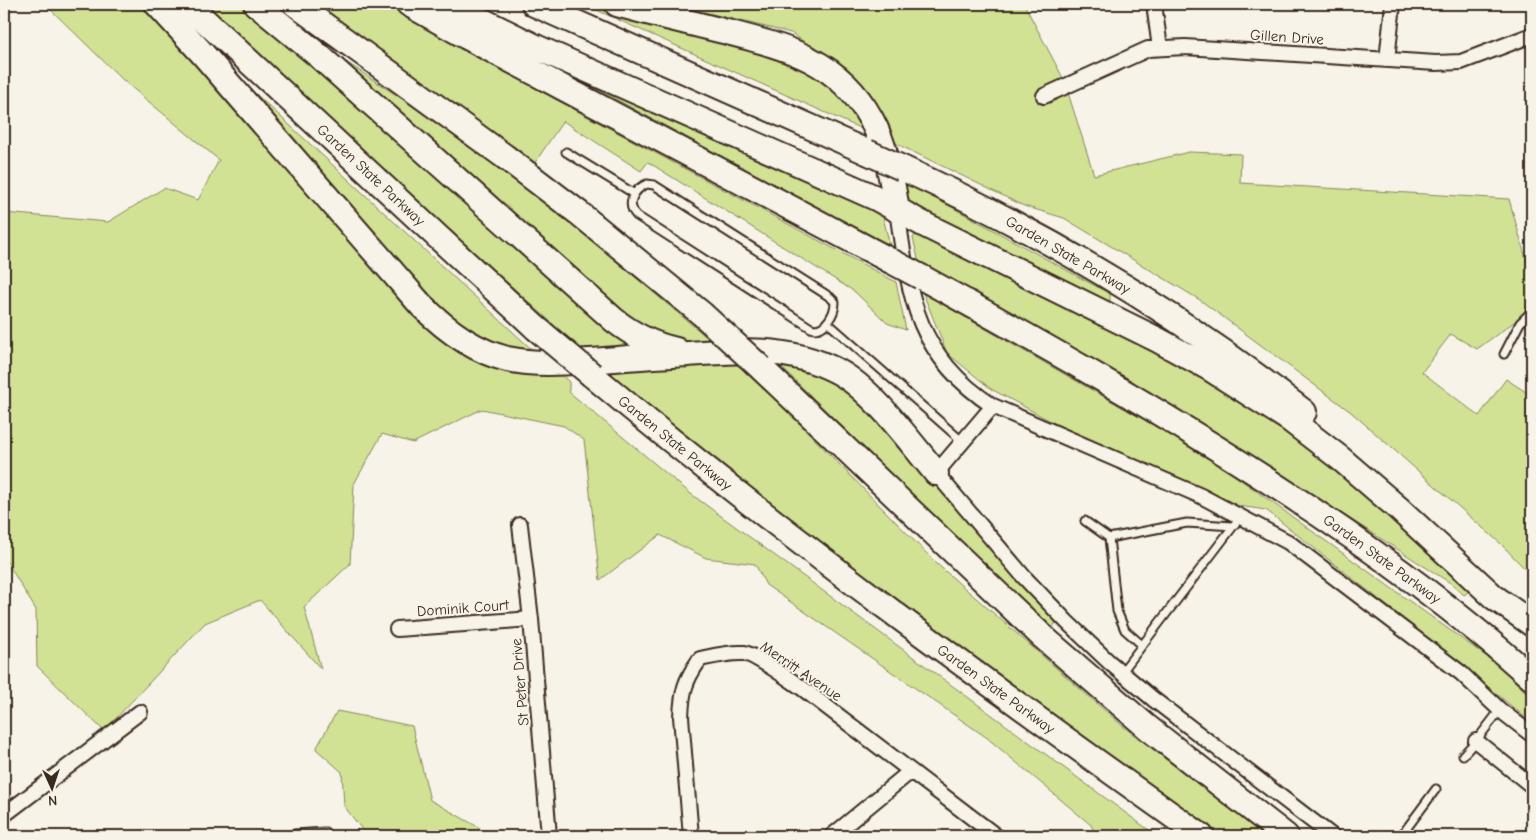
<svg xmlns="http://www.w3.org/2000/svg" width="1536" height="840" font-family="'Comic Neue',sans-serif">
  <rect width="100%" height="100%" fill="#f7f3e8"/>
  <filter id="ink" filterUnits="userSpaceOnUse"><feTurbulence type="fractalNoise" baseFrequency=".02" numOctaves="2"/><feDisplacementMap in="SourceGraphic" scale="10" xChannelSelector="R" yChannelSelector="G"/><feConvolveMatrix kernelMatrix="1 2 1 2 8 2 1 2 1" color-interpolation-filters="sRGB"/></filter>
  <g filter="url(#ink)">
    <path fill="#d1e295" stroke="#86865a" d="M 45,4 L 140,4 L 293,168 L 413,307 L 554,368 L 569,382 L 569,392 L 691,494 L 1157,836 L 1096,836 L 1091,825 L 986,737 L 766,585 L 755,564 L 706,558 L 660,535 L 600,580 L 584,440 L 564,426 L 482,409 L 413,443 L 382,434 L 354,484 L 350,564 L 304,607 L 321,669 L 260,600 L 205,623 L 104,731 L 37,666 L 36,610 L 4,557 L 4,213 L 108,222 L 164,188 L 198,200 L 219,160 L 124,81 Z
      M 202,4 L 241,4 L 367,110 L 630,346 L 587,355 Z
      M 313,4 L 384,4 L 553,98 L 896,282 L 906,330 L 887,323 L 855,292 L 648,162 L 641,171 L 563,121 L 534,164 Z
      M 583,4 L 601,4 L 786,53 L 836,83 L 873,134 Z
      M 670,4 L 1024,4 L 1064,80 L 1094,175 L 1189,152 L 1241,154 L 1240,183 L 1509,199 L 1532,280 L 1532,309 L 1477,349 L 1451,334 L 1422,372 L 1479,416 L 1506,379 L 1532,396 L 1532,576 L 1500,543 L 1351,412 L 1200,300 L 1064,218 L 1024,206 L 897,144 L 845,69 L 791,33 Z
      M 304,34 L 405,101 L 547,203 L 716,345 L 693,347 L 625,321 Z
      M 518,47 L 882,213 L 890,246 Z
      M 229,69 L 539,356 L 511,355 L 430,308 Z
      M 905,185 L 915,187 L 1110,294 L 1110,304 L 910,207 Z
      M 918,229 L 1180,356 L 1263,413 L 1379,504 L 1471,590 L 1464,595 L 1452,584 L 1184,413 L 919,263 L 913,238 Z
      M 923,293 L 1209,457 L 1497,664 L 1532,698 L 1532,723 L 1453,658 L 1266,510 L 1239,506 L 1060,426 L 991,389 L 947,353 Z
      M 728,356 L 789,413 L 937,564 L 1125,728 L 1266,836 L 1220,836 L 792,523 C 732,467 663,420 601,365 Z
      M 771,357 L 838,379 L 870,406 L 956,504 L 1056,622 L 1051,630 Z
      M 337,711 L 412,726 L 430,800 L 480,828 L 473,836 L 367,836 L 344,806 L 342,772 L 316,749 Z"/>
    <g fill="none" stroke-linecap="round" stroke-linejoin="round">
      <g stroke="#3b2a1e" stroke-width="11">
        <path id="lane" d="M 566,152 L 633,193
          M 647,184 L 654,185 L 830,297 L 835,302 C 835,314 824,333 811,328 L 637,216 C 625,204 634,189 647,184 Z
          M 827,322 L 963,442
          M 1504,354 L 1520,323 L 1532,311
          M 1085,521 L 1109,538 L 1187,523 L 1233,526
          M 1109,538 L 1117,611 L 1125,630 L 1142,645
          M 1121,673 L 1241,516
          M 1463,755 L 1476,741 L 1500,710
          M 291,836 L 295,834 L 325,832
          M 1401,836 L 1436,789"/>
      </g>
      <g stroke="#3b2a1e" stroke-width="18">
        <path id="street" d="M 1154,4 L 1160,48
          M 1387,60 L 1393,4
          M 1044,96 L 1148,49 L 1185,47 L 1436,63 L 1461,62 L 1532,35
          M 897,210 C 909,295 915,355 993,406 L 1201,496 L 1288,542 L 1461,673 L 1500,710 L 1532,735
          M 993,406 L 936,473 L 1024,577 L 1067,622 L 1109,662 L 1153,699 L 1332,836
          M 520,525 L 531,619 L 549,836
          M 397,629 L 531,619
          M 1476,741 L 1532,786
          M 4,815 L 140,712
          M 691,836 L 681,717 C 682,691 685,680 700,659 C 714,656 729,652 744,653 C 756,655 790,680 802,688 L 996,836
          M 832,836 L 911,771"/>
      </g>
      <g stroke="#3b2a1e" stroke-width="28">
        <path id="highway" d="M 157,4 L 202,53 L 421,305 C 445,329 474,351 507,359 C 535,365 562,363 590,361 C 623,358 656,356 688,354 C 740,350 789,346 837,371 C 873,390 909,441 936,473
          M 187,4 L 536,328
          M 256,4 L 319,56 L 614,320 C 633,335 653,345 676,350
          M 295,4 L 504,156 L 580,214 L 702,314
          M 409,4 L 467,37 L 891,261
          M 449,4 L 538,48 L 876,198 L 925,225 L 1158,340 L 1209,368 L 1289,419 L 1341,459 L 1398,508 L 1494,597 L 1532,624
          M 534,4 L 867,152
          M 617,4 C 652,14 688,22 723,31 C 785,47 838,59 871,119 C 886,146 892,179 897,210
          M 902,168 C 1044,233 1181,315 1304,412
          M 921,277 C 1041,343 1161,411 1276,486 C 1366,544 1452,606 1532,678
          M 761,368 L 1043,637 L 1147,727 L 1286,836
          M 592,375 C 787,539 993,688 1201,836"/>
      </g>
      <use href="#lane" stroke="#f7f3e8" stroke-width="7"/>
      <use href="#street" stroke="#f7f3e8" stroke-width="14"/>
      <use href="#highway" stroke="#f7f3e8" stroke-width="24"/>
      <g stroke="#3b2a1e" stroke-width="28" stroke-linecap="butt">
        <path id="highway-bridge" d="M 867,152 L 902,168
          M 891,261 L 921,277
          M 702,314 L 761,368
          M 536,328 L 592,375"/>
      </g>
      <use href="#highway-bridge" stroke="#f7f3e8" stroke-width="24"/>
    </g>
  </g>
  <g text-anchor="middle" stroke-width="4" stroke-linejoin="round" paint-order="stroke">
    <g font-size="15" fill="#3b2a1e" stroke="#f7f3e8">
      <text transform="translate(1287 37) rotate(4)" y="5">Gillen Drive</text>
      <text transform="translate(371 175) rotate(43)" y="5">Garden State Parkway</text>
      <text transform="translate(1068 255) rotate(30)" y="5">Garden State Parkway</text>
      <text transform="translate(675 443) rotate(39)" y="5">Garden State Parkway</text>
      <text transform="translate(1382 559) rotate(36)" y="5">Garden State Parkway</text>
      <text transform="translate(463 608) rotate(-4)" y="5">Dominik Court</text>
      <text transform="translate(801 671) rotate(34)" y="5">Merritt Avenue</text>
      <text transform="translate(520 682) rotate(-95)" y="5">St Peter Drive</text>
      <text transform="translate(996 689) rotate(36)" y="5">Garden State Parkway</text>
    </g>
  </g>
  <rect width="1536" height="840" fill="none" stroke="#f7f3e8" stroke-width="20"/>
  <rect x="10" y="10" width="1516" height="820" fill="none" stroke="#3b2a1e" stroke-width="2" filter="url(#ink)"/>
  <g transform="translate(52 788) rotate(177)" stroke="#f7f3e8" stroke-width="4" paint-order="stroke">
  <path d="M0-4L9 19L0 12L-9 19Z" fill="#3b2a1e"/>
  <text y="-8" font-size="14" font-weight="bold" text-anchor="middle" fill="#3b2a1e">N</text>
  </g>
</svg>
